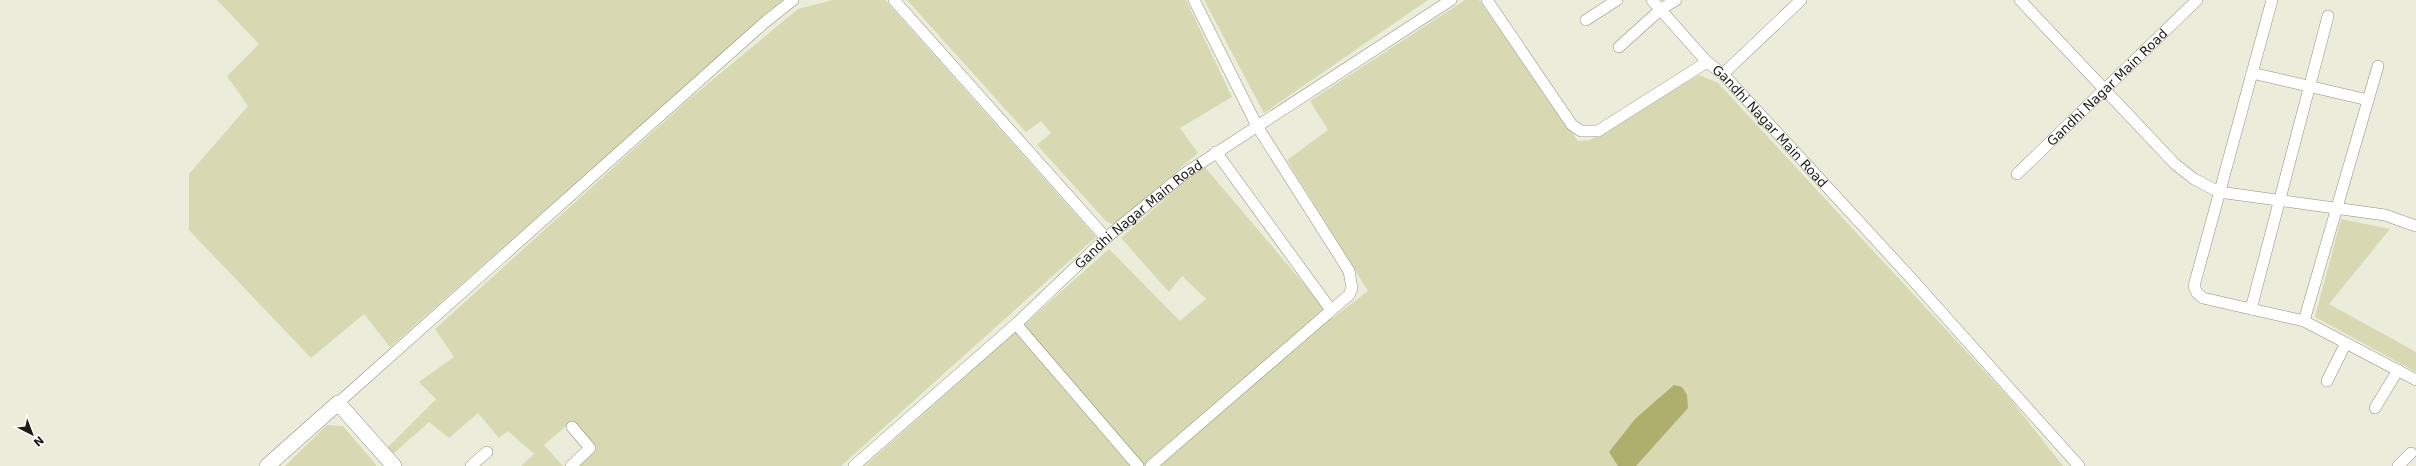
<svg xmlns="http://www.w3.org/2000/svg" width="2416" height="466" font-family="'DejaVu Sans',sans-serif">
  <rect width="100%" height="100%" fill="#ebecd9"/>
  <path fill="#d8d9b2" d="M 217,0 L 783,0 L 390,347 L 364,314 L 311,358 L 189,230 L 189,174 L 248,106 L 227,76 L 259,44 Z
    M 833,0 L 885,0 L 1096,237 L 841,466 L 576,466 L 589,454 L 566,426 L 544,445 L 563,466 L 521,466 L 534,454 L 508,431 L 499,438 L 478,413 L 449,438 L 429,422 L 394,453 L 387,448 L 436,399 L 419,382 L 454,357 L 435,329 L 687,101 L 798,9 Z
    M 907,0 L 1186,0 L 1232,97 L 1180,128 L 1198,153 L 1116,223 L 1112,224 L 1106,221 L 1037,145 L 1051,133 L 1041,121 L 1026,132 Z
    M 1204,0 L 1428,0 L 1264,113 Z
    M 1465,0 L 1479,0 L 1578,141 L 1590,140 L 1699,75 L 1718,83 L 2011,400 L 2063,466 L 865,466 L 1109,249 L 1180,321 L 1206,299 L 1182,276 L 1169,292 L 1121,238 L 1203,165 L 1333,318 L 1368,291 L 1287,160 L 1328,130 L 1310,101 Z
    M 2341,219 L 2390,229 L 2329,304 L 2416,352 L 2416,372 L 2315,317 Z
    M 327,425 L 343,426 L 377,466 L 285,466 Z"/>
  <path fill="#afaf6d" d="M 1674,385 L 1682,387 L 1687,395 L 1688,408 L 1636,466 L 1618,466 L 1609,452 L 1635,419 Z"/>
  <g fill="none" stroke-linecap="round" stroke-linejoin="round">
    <g stroke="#909180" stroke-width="12">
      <g id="street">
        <path d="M 894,0 L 1106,238"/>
        <path id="s1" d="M 1487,0 L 1572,125 L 1581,131 L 1598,131 L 1707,62 L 1723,74 L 1910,277 L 2079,466"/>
        <path d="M 1652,0 L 1707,62"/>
        <path d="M 2020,0 L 2175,164 L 2194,179 L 2219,192 L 2385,215 L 2416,226"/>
        <path d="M 2328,16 L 2251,309 L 2304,321 L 2416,380"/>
        <path d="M 1586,20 L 1617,0"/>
        <path d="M 1619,47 L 1661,9 L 1676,0"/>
        <path d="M 2252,73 L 2368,100"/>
        <path d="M 1723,74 L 1801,0"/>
        <path d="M 1216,152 L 1331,310"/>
        <path id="s2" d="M 2017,174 L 2197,0"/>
        <path d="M 2251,309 L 2203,298 L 2197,293 L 2194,286 L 2272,0"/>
        <path d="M 2304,321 L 2378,66"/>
        <path d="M 1016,324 L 1138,466"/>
        <path d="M 2327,381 L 2346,343"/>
        <path d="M 338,403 L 764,23 L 793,0"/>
        <path d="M 2375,408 L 2398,370"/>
        <path d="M 471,466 L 487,452"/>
        <path d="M 571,466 L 590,448 L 572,427"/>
        <path id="s3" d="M 854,466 L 1016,324 L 1106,238 L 1184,174 L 1451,0"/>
        <path d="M 1151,466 L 1349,295 L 1352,288 L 1349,271 L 1257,126 L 1194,0"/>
        <path d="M 2398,466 L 2411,453"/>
      </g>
    </g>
    <g stroke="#909180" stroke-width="16">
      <path id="secondary" d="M 267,466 L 338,403 L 394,466"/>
    </g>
    <use href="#street" stroke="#fff" stroke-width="11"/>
    <use href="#secondary" stroke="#fff" stroke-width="15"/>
  </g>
  <g text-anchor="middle" stroke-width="4" stroke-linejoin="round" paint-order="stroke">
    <g font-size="13" fill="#1b1b14" stroke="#fff">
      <text dy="5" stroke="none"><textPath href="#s2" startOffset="125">Gandhi Nagar Main Road</textPath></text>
      <text dy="5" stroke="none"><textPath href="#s1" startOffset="398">Gandhi Nagar Main Road</textPath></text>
      <text dy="5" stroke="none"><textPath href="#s3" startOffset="380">Gandhi Nagar Main Road</textPath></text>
    </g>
  </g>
  <g transform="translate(32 434) rotate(138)" stroke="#ffffff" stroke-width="3" paint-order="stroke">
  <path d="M0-3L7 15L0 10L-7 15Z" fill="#1b1b14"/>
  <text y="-6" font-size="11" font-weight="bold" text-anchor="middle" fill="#1b1b14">N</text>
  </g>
</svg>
